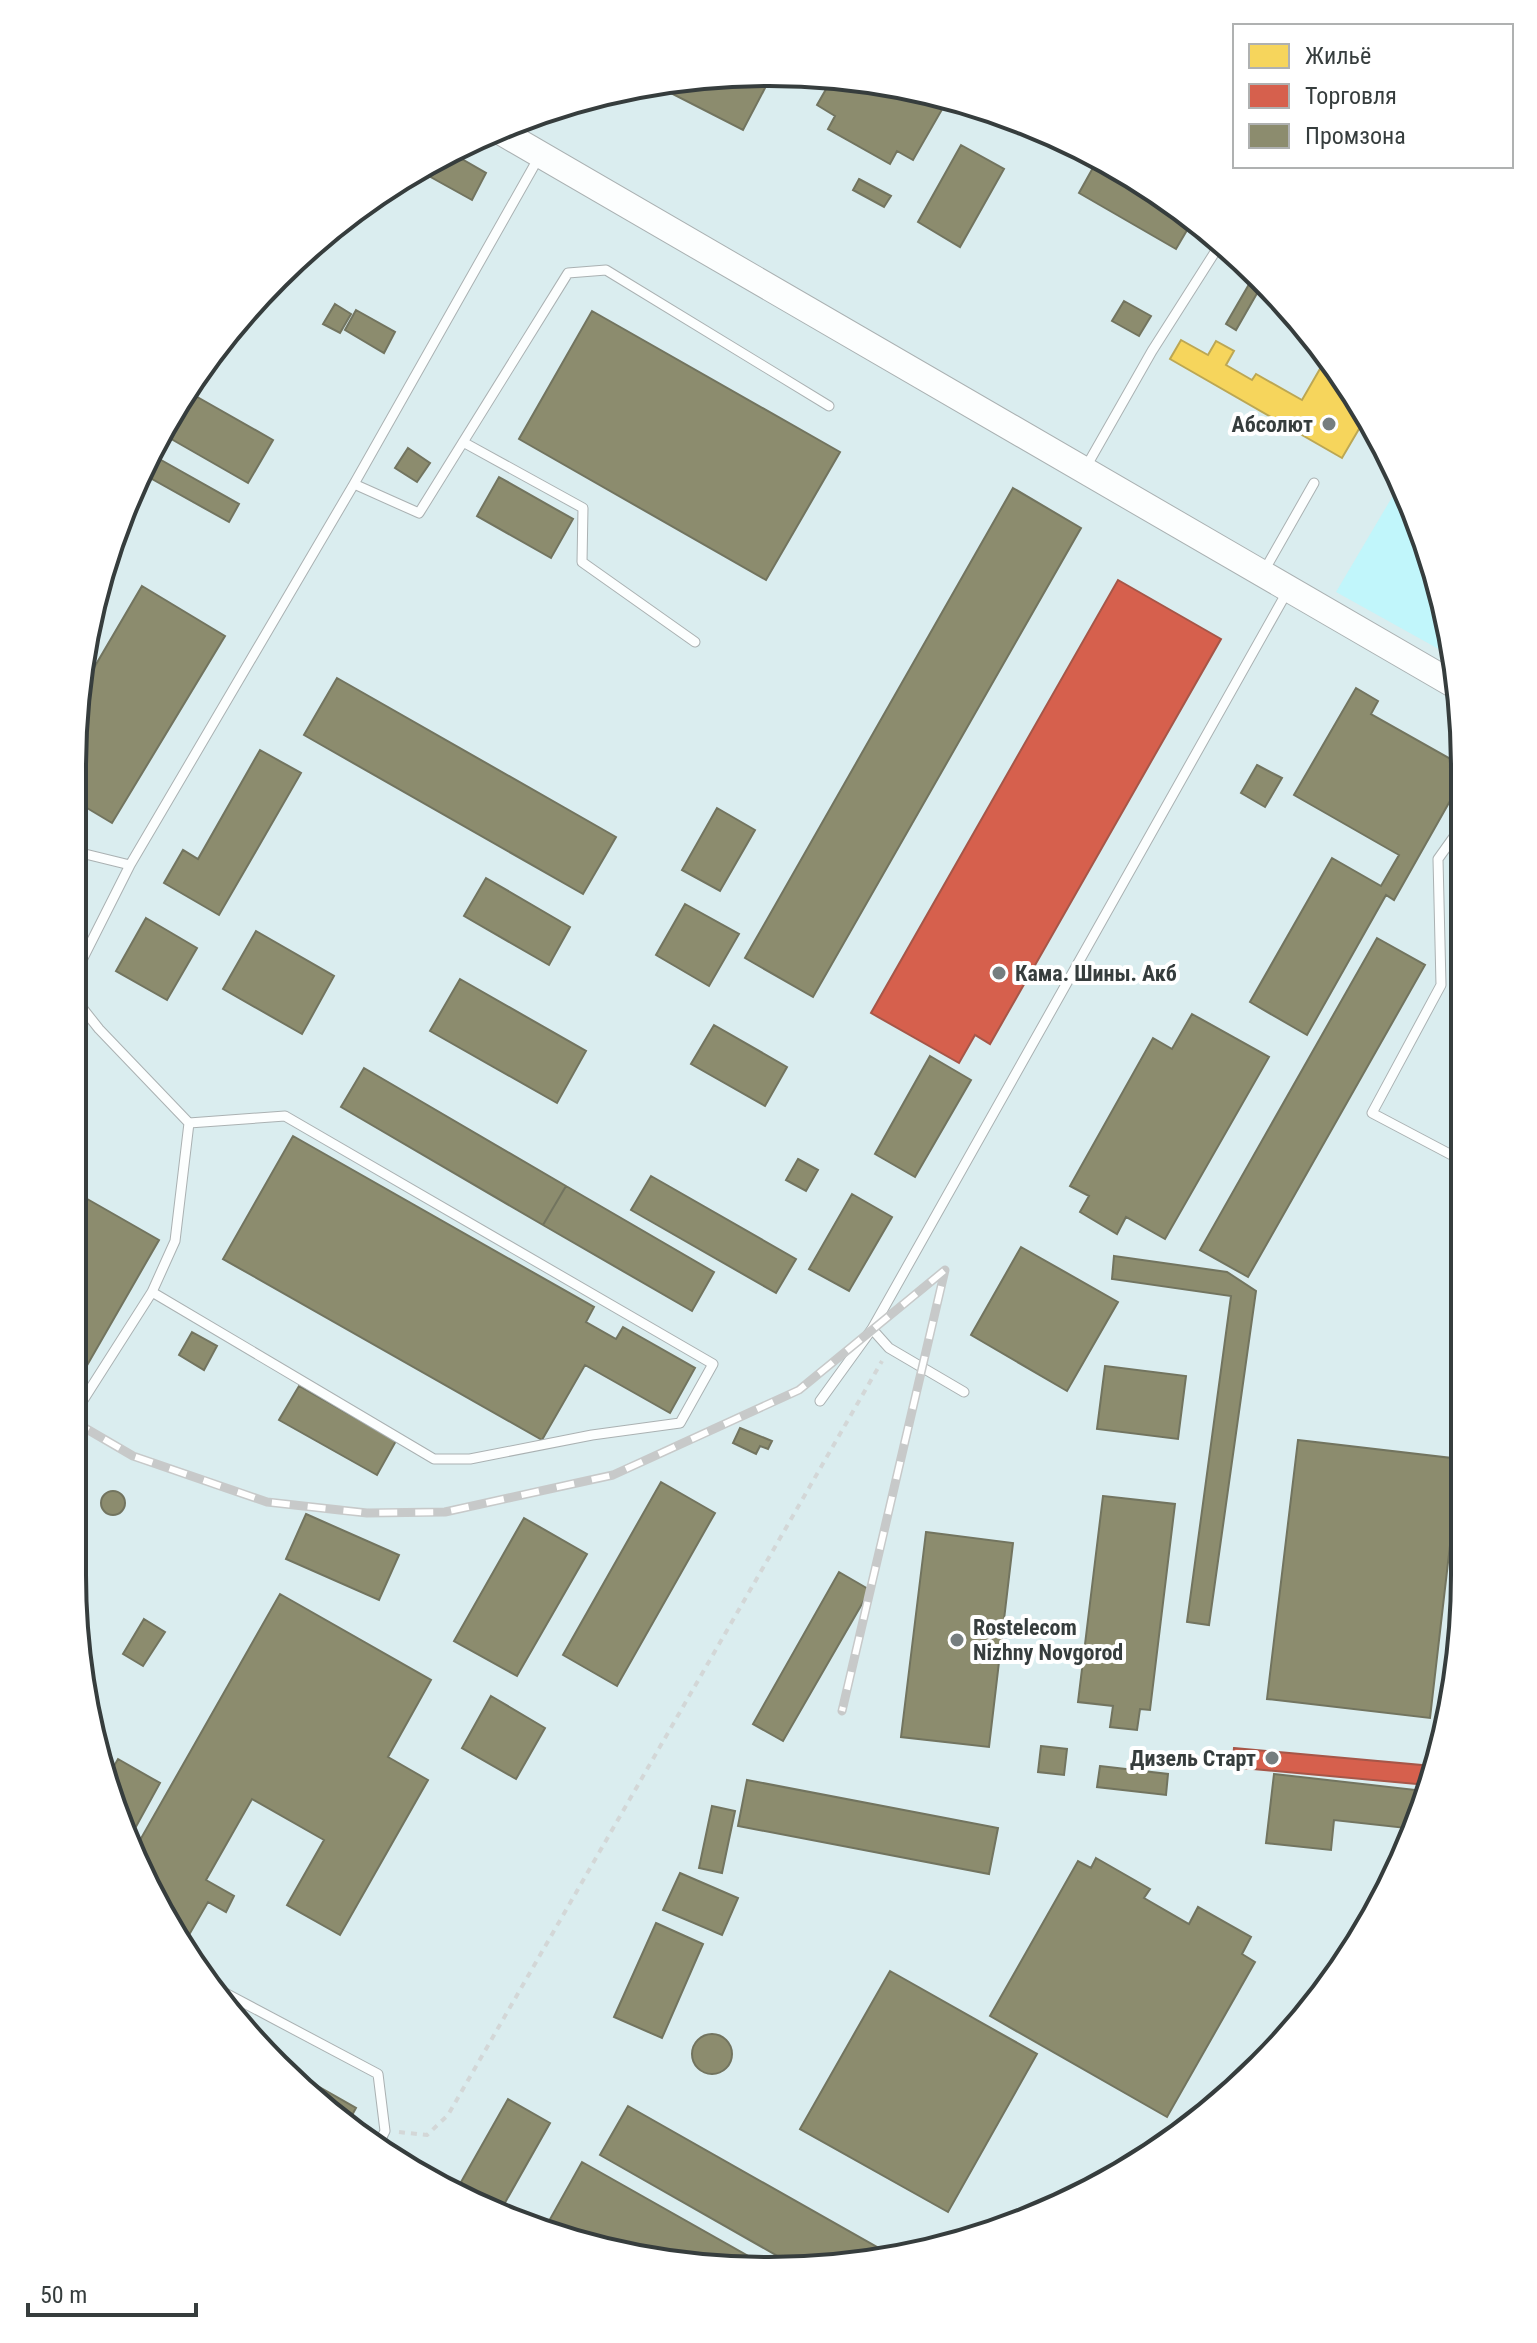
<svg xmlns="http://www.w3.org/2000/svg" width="1537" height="2343" font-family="'Roboto Condensed',sans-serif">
  <rect width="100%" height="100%" fill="#eef8f9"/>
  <path fill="#daedef" d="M 723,74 L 859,78 L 992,109 L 1116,165 L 1227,245 L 1321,344 L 1393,461 L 1441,589 L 1464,723 L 1459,1665 L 1412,1841 L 1292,2033 L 1155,2154 L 949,2247 L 768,2271 L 544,2234 L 345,2127 L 190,1962 L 109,1798 L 72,1574 L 78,677 L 125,502 L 245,310 L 344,216 L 460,144 L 588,96 Z"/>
  <path fill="#c1f6fb" d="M 1401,482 L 1441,589 L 1453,657 L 1336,592 Z"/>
  <path fill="#f6d55c" stroke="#bca753" stroke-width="2" d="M 1181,340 L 1208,355 L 1216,341 L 1234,351 L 1226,365 L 1252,380 L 1256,374 L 1302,400 L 1328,355 L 1366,417 L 1342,458 L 1170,359 Z"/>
  <path fill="#d6604d" stroke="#a65648" stroke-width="2" d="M 1118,580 L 1221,639 L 990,1044 L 975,1035 L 959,1063 L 871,1013 Z
    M 1234,1748 L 1432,1766 L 1427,1785 L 1232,1767 Z"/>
  <path fill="#8c8c6e" stroke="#72745f" stroke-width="2" d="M 722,74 L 737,74 L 765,88 L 743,130 L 655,85 Z
    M 833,77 L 859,78 L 948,99 L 913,160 L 897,151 L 890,164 L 828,129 L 835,116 L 817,105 Z
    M 1015,119 L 1040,130 L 1034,140 L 1011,126 Z
    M 961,145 L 1004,169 L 960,247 L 918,222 Z
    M 448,151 L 486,173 L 472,200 L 418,170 Z
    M 1099,157 L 1116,165 L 1193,220 L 1176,249 L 1079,193 Z
    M 859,179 L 891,196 L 884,207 L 853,190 Z
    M 1255,274 L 1263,283 L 1236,330 L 1226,324 Z
    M 1124,301 L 1151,316 L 1139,336 L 1112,321 Z
    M 335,304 L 351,314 L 340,333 L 323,324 Z
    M 356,310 L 395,332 L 384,353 L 345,330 Z
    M 592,311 L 840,452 L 766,580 L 519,439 Z
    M 192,394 L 273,440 L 248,483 L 166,436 Z
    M 408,448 L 430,463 L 417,482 L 395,468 Z
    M 154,456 L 239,504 L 229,522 L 143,474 Z
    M 499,477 L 573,519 L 551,558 L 477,516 Z
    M 1013,488 L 1081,528 L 813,997 L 745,958 Z
    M 142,586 L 225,636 L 112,823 L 77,802 L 78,695 Z
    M 337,678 L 616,837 L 583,894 L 304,735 Z
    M 1356,688 L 1378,701 L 1371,714 L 1463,766 L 1463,778 L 1394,900 L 1386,895 L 1307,1035 L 1250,1002 L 1332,858 L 1381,886 L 1399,855 L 1294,795 Z
    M 260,750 L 301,773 L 219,915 L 164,883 L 183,850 L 198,859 Z
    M 1257,765 L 1282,778 L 1265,807 L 1241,793 Z
    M 717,808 L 755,830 L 720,891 L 682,870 Z
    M 486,878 L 570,927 L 549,965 L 464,916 Z
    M 685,904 L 739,934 L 709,986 L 656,955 Z
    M 146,918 L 197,948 L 167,1000 L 116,971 Z
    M 256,931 L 334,976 L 302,1034 L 223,989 Z
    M 1377,938 L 1425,965 L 1248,1277 L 1200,1250 Z
    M 460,979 L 586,1051 L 557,1103 L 430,1031 Z
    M 1192,1014 L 1269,1057 L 1165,1239 L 1126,1217 L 1117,1234 L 1080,1212 L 1089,1196 L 1070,1186 L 1153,1038 L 1172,1049 Z
    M 714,1025 L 787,1067 L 765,1106 L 691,1064 Z
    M 930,1056 L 971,1080 L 915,1177 L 875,1154 Z
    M 364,1068 L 566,1186 L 543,1225 L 341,1107 Z
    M 293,1136 L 594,1307 L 586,1322 L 616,1339 L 623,1327 L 695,1368 L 670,1413 L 585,1365 L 542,1440 L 223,1259 Z
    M 798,1159 L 818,1170 L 806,1191 L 786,1180 Z
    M 651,1176 L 796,1259 L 776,1293 L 631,1210 Z
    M 566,1186 L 714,1272 L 692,1311 L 543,1225 Z
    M 75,1192 L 159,1240 L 85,1369 L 73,1362 Z
    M 852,1194 L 892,1217 L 849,1291 L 809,1269 Z
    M 1021,1247 L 1118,1302 L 1067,1391 L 971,1335 Z
    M 1114,1256 L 1227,1272 L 1256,1291 L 1209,1625 L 1187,1622 L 1231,1296 L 1112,1279 Z
    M 192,1332 L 217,1346 L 204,1370 L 179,1355 Z
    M 1105,1366 L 1186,1376 L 1178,1439 L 1097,1429 Z
    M 299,1386 L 396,1441 L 377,1475 L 279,1420 Z
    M 740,1428 L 772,1441 L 768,1449 L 760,1446 L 756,1454 L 733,1443 Z
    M 1298,1440 L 1460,1459 L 1430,1718 L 1267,1699 Z
    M 661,1482 L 715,1513 L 617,1686 L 563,1655 Z
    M101 1503a12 12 0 1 1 24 0a12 12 0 1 1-24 0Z
    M 1103,1496 L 1175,1504 L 1150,1710 L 1140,1709 L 1137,1730 L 1110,1727 L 1113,1706 L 1078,1702 Z
    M 306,1514 L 399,1555 L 379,1600 L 286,1559 Z
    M 524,1518 L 587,1554 L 517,1676 L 454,1641 Z
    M 926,1532 L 1013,1543 L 989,1747 L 901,1737 Z
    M 839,1572 L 870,1590 L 783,1741 L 753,1724 Z
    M 280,1594 L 431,1680 L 388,1757 L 428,1780 L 340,1935 L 287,1905 L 324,1840 L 252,1799 L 206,1880 L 234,1896 L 226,1912 L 208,1902 L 189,1935 L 172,1925 L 127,1835 L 139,1842 Z
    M 144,1619 L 165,1632 L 143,1666 L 123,1654 Z
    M 491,1696 L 545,1728 L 516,1779 L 462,1748 Z
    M 1041,1746 L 1067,1749 L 1064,1775 L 1038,1772 Z
    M 118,1759 L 160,1783 L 132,1834 L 124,1830 L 109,1798 L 106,1780 Z
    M 1100,1766 L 1168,1774 L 1166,1795 L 1097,1787 Z
    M 1274,1774 L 1425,1791 L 1415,1829 L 1334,1820 L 1331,1850 L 1266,1843 Z
    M 747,1780 L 998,1828 L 989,1874 L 738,1826 Z
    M 712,1806 L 735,1811 L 722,1873 L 699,1868 Z
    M 1096,1858 L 1150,1889 L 1144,1898 L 1189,1924 L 1198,1907 L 1251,1937 L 1242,1954 L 1255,1962 L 1167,2117 L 990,2016 L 1078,1861 L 1091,1868 Z
    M 680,1873 L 738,1898 L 722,1935 L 663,1910 Z
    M 656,1923 L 703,1944 L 662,2038 L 614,2017 Z
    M 890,1971 L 1037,2054 L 948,2212 L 800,2129 Z
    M692 2054a20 20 0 1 1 40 0a20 20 0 1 1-40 0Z
    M 293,2072 L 356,2108 L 351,2117 L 359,2122 L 353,2132 L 345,2127 Z
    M 508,2099 L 550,2123 L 502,2208 L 460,2184 Z
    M 628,2106 L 891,2255 L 797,2267 L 600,2155 Z
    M 582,2162 L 773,2270 L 584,2240 L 549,2221 Z"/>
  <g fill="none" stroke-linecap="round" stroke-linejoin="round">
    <g stroke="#aab1b2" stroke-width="11">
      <path id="lane" d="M 463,442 L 583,508 L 582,562 L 695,642
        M 1086,467 L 1152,351 L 1222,241
        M 354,484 L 419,513 L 568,273 L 606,270 L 829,406
        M 1264,571 L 1314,483
        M 77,852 L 130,865
        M 76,972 L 130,865 L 354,484 L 539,157
        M 1461,1160 L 1372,1113 L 1441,985 L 1438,859 L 1463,824
        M 152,1292 L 434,1459 L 470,1459 L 592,1435 L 680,1423 L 713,1364 L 285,1116 L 189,1123
        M 872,1329 L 889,1348 L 964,1392
        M 820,1401 L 872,1329 L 1287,592
        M 73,1416 L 152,1292 L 175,1241 L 189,1123 L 99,1029 L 76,1000
        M 212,1986 L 378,2074 L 385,2131 L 378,2145"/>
    </g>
    <g stroke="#aab1b2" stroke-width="28">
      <path id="secondary" d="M 498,130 L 1458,687"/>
    </g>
    <path stroke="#d3d7d7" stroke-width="4" stroke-dasharray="6 6" stroke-linecap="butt" d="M 399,2132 L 427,2135 L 448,2115 L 882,1361"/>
    <use href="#lane" stroke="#fcfefe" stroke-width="9"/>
    <use href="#secondary" stroke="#fcfefe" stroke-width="26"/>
    <g stroke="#c7c9c9" stroke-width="9">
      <path id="rail" d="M 73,1421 L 133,1456 L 267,1502 L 367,1513 L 445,1512 L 613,1475 L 799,1390 L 945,1270 L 842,1711"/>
    </g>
    <use href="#rail" stroke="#fff" stroke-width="6" stroke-dasharray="18" stroke-linecap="butt"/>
  </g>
  <g fill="#767e7f" stroke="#fff" stroke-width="3">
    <circle cx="1329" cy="424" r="8"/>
    <circle cx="999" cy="973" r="8"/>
    <circle cx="957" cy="1640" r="8"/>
    <circle cx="1272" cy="1758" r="8"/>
  </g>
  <g text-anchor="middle" stroke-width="8" stroke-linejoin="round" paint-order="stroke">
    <g font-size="22" font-weight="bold" fill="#363d3d" stroke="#fff" text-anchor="end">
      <text x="1313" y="432">Абсолют</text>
      <text x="1015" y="981" text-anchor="start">Кама. Шины. Акб</text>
      <text x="973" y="1635" text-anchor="start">Rostelecom<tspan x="973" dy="25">Nizhny Novgorod</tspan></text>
      <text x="1256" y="1766">Дизель Старт</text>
    </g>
  </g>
  <path d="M0 0H1537V2343H0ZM768 86H769A682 682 0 0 1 1451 768V1575A682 682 0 0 1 769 2257H768A682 682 0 0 1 86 1575V768A682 682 0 0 1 768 86Z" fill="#fff" fill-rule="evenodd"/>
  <path fill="none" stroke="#363d3d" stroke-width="4" d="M768 86H769A682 682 0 0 1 1451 768V1575A682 682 0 0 1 769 2257H768A682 682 0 0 1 86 1575V768A682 682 0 0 1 768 86Z"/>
  <rect x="1233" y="24" width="280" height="144" fill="#ffffff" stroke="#afb1b1" stroke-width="2"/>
  <rect x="1249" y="44" width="40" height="24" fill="#f6d55c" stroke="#afb1b1" stroke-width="2"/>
  <text x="1305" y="64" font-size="24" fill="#363d3d">Жильё</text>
  <rect x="1249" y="84" width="40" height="24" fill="#d6604d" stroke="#afb1b1" stroke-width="2"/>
  <text x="1305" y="104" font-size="24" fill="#363d3d">Торговля</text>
  <rect x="1249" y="124" width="40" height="24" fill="#8c8c6e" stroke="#afb1b1" stroke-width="2"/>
  <text x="1305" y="144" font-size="24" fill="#363d3d">Промзона</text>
  <path d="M28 2303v12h168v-12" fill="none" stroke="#363d3d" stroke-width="4"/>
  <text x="40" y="2303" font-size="24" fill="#363d3d" stroke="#ffffff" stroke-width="6" paint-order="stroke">50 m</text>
</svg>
